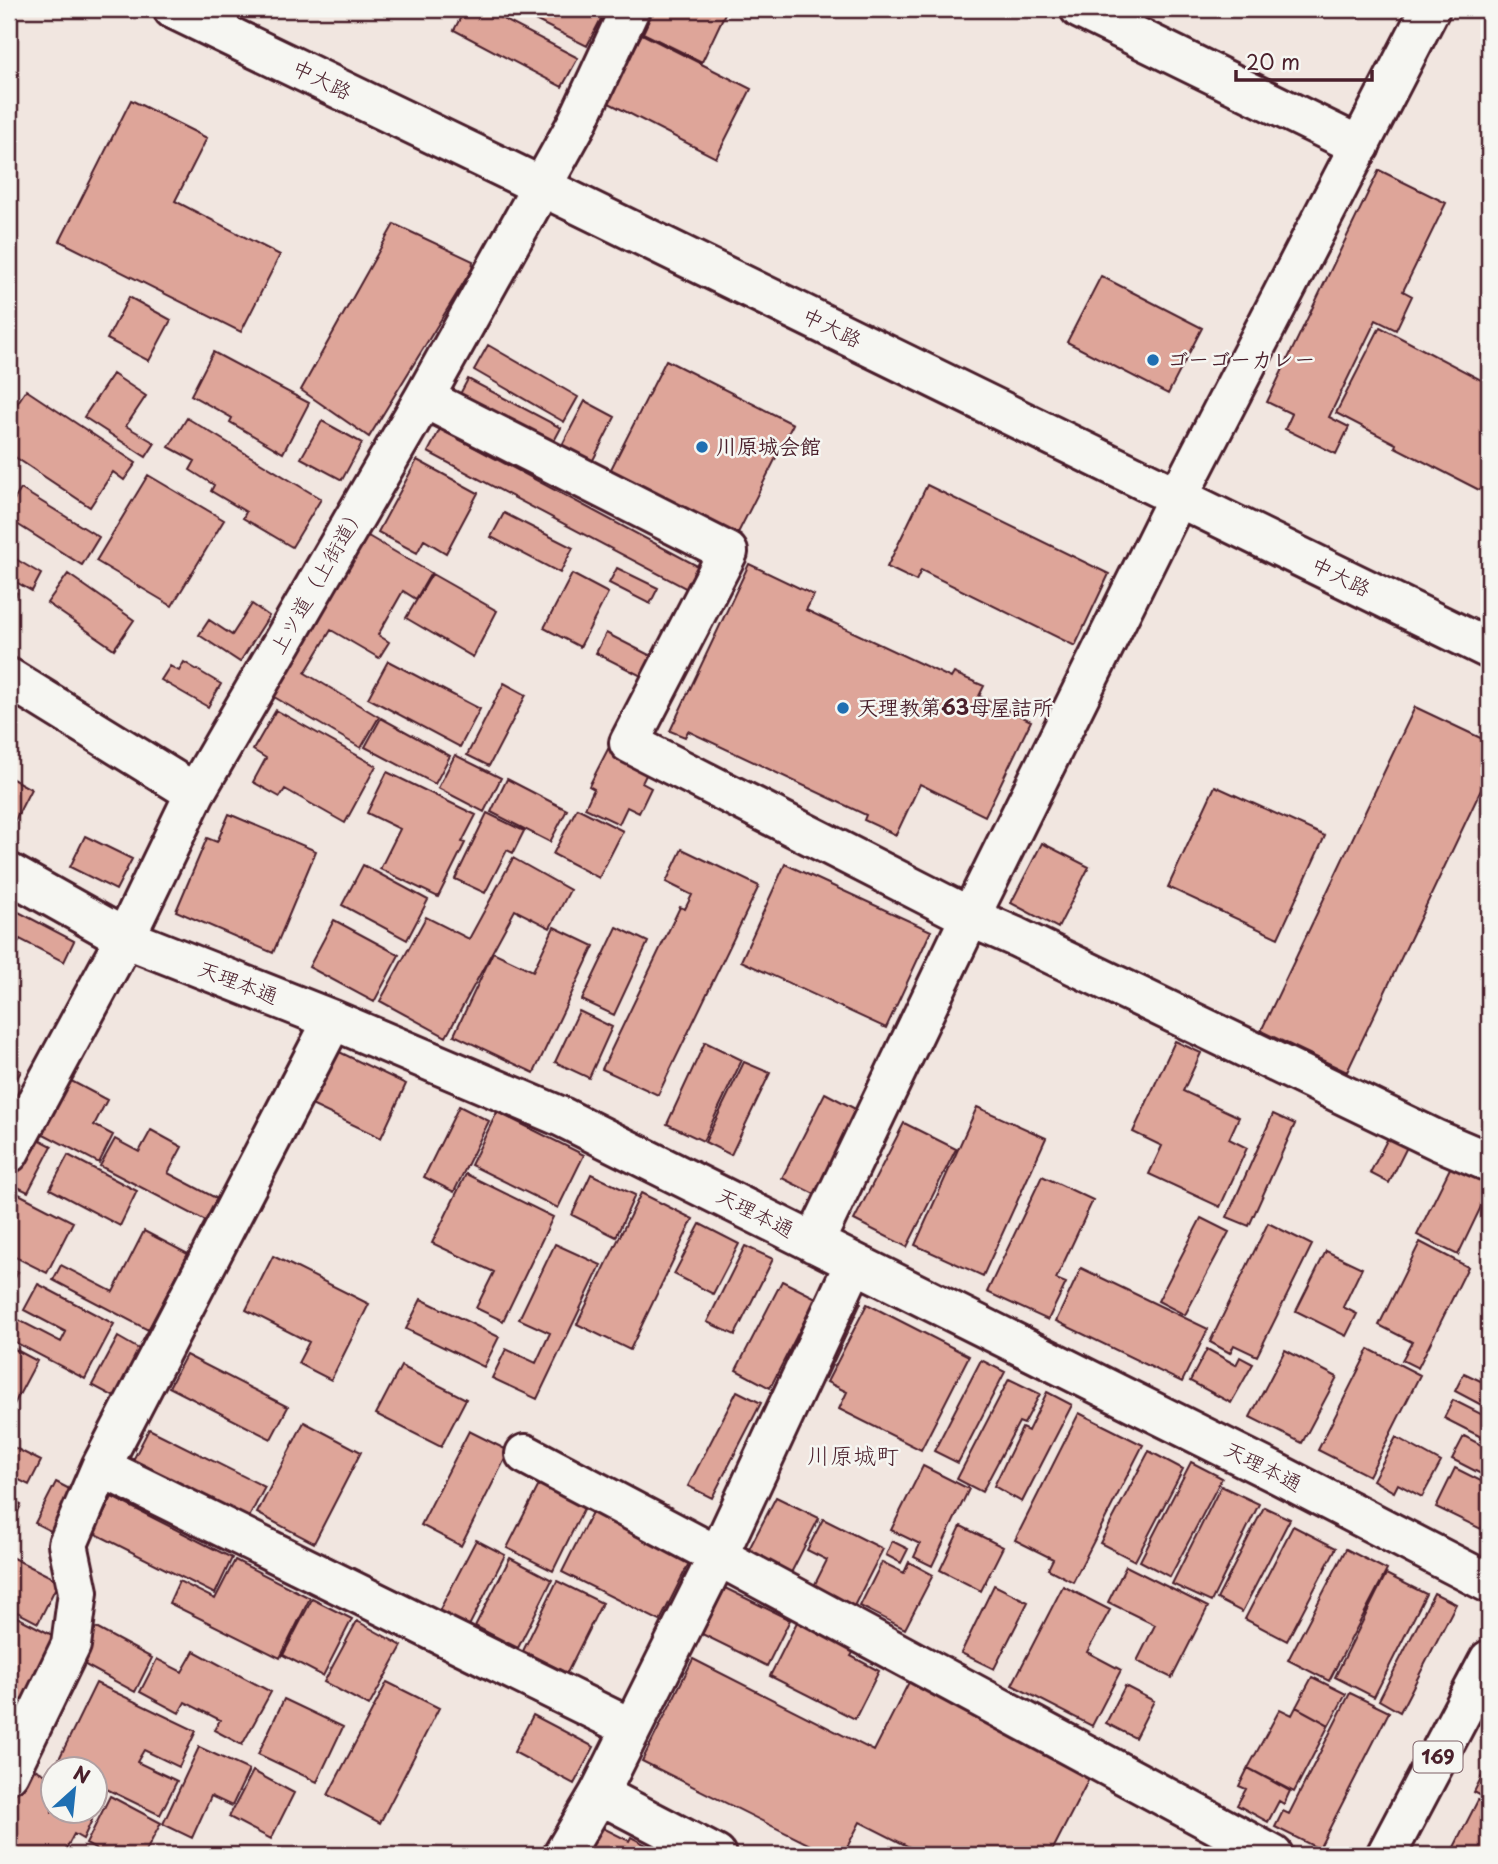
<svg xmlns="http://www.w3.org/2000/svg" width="1498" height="1864" font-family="'Playpen Sans','Klee One',sans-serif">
  <rect width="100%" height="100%" fill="#f1e6e0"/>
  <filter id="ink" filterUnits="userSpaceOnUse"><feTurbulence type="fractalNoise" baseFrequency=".0143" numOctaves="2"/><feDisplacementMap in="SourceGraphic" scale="14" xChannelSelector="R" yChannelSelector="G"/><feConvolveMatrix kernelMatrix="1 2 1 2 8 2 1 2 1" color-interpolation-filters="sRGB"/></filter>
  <g filter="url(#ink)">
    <path fill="#dea599" stroke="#4a1f2b" stroke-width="2" d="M 465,9 L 484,9 L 578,58 L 562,87 L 454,30 Z
      M 513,9 L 606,9 L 587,46 Z
      M 654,9 L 727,9 L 702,62 L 643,33 Z
      M 642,34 L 751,89 L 716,158 L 607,102 Z
      M 131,100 L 207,138 L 175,201 L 280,255 L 241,332 L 60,241 Z
      M 1379,170 L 1446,203 L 1403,291 L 1412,296 L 1396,330 L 1376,320 L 1329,417 L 1349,427 L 1336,454 L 1285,429 L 1292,414 L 1267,402 Z
      M 394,224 L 473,261 L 472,269 L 369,437 L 301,390 Z
      M 1101,276 L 1202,328 L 1168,394 L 1067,342 Z
      M 129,297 L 171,320 L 149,361 L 107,339 Z
      M 1380,327 L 1489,384 L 1489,495 L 1395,447 L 1396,444 L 1336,413 Z
      M 488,345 L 578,397 L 564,422 L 474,370 Z
      M 213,352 L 309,403 L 283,453 L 230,422 L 232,418 L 191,395 Z
      M 666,360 L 793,424 L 737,535 L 610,471 Z
      M 113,374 L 146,396 L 126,426 L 155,443 L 146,457 L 84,417 Z
      M 468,379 L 561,428 L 553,443 L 460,394 Z
      M 26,390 L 136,463 L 124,480 L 113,472 L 90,507 L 9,453 L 9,416 Z
      M 585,401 L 615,417 L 591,464 L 560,449 Z
      M 187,418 L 321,499 L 292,547 L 243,518 L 246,512 L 211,491 L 214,485 L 190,470 L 195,461 L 169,447 Z
      M 322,421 L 362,443 L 342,480 L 301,458 Z
      M 440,429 L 703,569 L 691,591 L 428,452 Z
      M 417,460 L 478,493 L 446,553 L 424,540 L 417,553 L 378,532 Z
      M 148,475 L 224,520 L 172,606 L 96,561 Z
      M 927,485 L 1109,574 L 1075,646 L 921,570 L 916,581 L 887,567 Z
      M 21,489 L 99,537 L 82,565 L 9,519 L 9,508 Z
      M 504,513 L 573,548 L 560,573 L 491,537 Z
      M 363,533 L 431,573 L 416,599 L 403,591 L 378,635 L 389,642 L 379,658 L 331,630 L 305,673 L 379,717 L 361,748 L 269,694 Z
      M 9,555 L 41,574 L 32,591 L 9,578 Z
      M 749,564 L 814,595 L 806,610 L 951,678 L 954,673 L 984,686 L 979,696 L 1031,721 L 985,816 L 920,784 L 896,835 L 864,820 L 866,815 L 688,731 L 685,737 L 670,731 Z
      M 617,568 L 658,588 L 650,604 L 609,583 Z
      M 68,574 L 134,620 L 114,649 L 47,603 Z
      M 432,574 L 497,611 L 473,657 L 406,618 Z
      M 572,574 L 608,593 L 580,647 L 544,628 Z
      M 9,588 L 17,593 L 9,608 Z
      M 252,604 L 269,616 L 240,662 L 199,635 L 209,620 L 232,635 Z
      M 606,633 L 657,659 L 647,679 L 596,653 Z
      M 388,661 L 480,709 L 460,747 L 368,698 Z
      M 184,662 L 221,684 L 208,707 L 161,680 L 170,666 L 179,671 Z
      M 504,683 L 526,695 L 489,766 L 467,755 Z
      M 1415,707 L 1489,742 L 1489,773 L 1347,1072 L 1261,1031 Z
      M 276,710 L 376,766 L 345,823 L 285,789 L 280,797 L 253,782 L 266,758 L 253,750 Z
      M 381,718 L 450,756 L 435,784 L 365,747 Z
      M 608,749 L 649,769 L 642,783 L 651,788 L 639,813 L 627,807 L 619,824 L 585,808 L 594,789 L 589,786 Z
      M 455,755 L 501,778 L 484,812 L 438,788 Z
      M 387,772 L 476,815 L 462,842 L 465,843 L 438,897 L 380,869 L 400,829 L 367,813 Z
      M 9,777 L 31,789 L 9,832 Z
      M 507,779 L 567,810 L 550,842 L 491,812 Z
      M 1215,786 L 1325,836 L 1278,938 L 1168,887 Z
      M 577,808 L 623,831 L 599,878 L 553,854 Z
      M 487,813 L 524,831 L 513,853 L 507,850 L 485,893 L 455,879 Z
      M 229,814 L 316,851 L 273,953 L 176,911 L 207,838 L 217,842 Z
      M 85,836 L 132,859 L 116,890 L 70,867 Z
      M 1042,843 L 1089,867 L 1058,928 L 1011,903 Z
      M 682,849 L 759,886 L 658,1095 L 602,1069 L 680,907 L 685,909 L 692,895 L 666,882 Z
      M 513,858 L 570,890 L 550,928 L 515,910 L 446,1037 L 380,1001 L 426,917 L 469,939 Z
      M 785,864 L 931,931 L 886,1028 L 741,961 Z
      M 363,865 L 428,900 L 407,940 L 342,905 Z
      M 9,907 L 74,941 L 64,962 L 20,939 L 12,954 L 9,952 Z
      M 334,920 L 399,955 L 374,1002 L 309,967 Z
      M 554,927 L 594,946 L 534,1073 L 454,1035 L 493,952 L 533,971 Z
      M 617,927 L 648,942 L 614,1015 L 582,1000 Z
      M 579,1011 L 612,1027 L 589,1078 L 555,1062 Z
      M 1175,1041 L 1201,1053 L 1183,1091 L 1239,1117 L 1229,1139 L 1247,1148 L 1220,1207 L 1149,1174 L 1162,1146 L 1133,1132 Z
      M 705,1042 L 742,1060 L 703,1141 L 667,1124 Z
      M 329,1047 L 406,1084 L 381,1138 L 303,1101 Z
      M 744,1062 L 770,1073 L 731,1155 L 705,1142 Z
      M 9,1064 L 21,1071 L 9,1093 Z
      M 62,1076 L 107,1100 L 94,1125 L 113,1135 L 99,1163 L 34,1129 Z
      M 825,1093 L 863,1113 L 820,1197 L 782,1178 Z
      M 459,1106 L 489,1121 L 454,1192 L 424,1177 Z
      M 977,1107 L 1046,1138 L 983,1276 L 915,1245 Z
      M 497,1112 L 584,1155 L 558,1208 L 471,1165 Z
      M 1273,1114 L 1295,1124 L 1249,1226 L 1227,1217 Z
      M 904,1123 L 956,1149 L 907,1247 L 854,1220 Z
      M 151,1130 L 182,1147 L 168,1173 L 233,1207 L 221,1229 L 100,1166 L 115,1139 L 139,1152 Z
      M 27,1133 L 52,1146 L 28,1192 L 9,1183 L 9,1168 Z
      M 1388,1138 L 1407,1147 L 1389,1183 L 1370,1173 Z
      M 68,1155 L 137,1191 L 120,1226 L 50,1189 Z
      M 1455,1158 L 1489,1175 L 1489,1190 L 1458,1255 L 1417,1235 Z
      M 466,1174 L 553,1217 L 503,1321 L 476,1308 L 494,1272 L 432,1243 Z
      M 591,1174 L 635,1195 L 616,1237 L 572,1215 Z
      M 1042,1176 L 1093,1200 L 1056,1279 L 1066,1283 L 1048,1320 L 987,1292 Z
      M 9,1189 L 73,1222 L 47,1273 L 9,1254 Z
      M 641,1193 L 693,1219 L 630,1350 L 577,1324 Z
      M 1201,1218 L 1229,1232 L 1185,1315 L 1158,1301 Z
      M 1268,1223 L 1312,1245 L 1257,1356 L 1234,1345 L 1230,1353 L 1210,1342 Z
      M 700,1224 L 739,1244 L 713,1294 L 674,1274 Z
      M 144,1231 L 188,1254 L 148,1330 L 53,1280 L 61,1265 L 113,1292 Z
      M 1420,1242 L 1468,1267 L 1418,1368 L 1402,1360 L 1412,1342 L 1379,1325 Z
      M 555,1244 L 601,1265 L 537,1399 L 492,1378 L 506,1349 L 536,1363 L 550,1333 L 519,1319 Z
      M 745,1246 L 773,1259 L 735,1335 L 707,1322 Z
      M 1326,1251 L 1362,1268 L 1343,1307 L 1357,1314 L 1346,1336 L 1296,1311 Z
      M 273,1256 L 369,1304 L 331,1380 L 298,1363 L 309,1342 L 246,1310 Z
      M 9,1267 L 18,1272 L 9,1290 Z
      M 1081,1268 L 1208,1329 L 1182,1382 L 1056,1321 Z
      M 782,1281 L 816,1298 L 770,1388 L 736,1370 Z
      M 38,1284 L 114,1324 L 85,1379 L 9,1339 L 9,1315 L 61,1342 L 66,1332 L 24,1310 Z
      M 845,1295 L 861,1303 L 826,1378 L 810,1371 Z
      M 421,1299 L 499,1337 L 484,1367 L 406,1329 Z
      M 867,1304 L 969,1356 L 921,1450 L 839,1409 L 847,1392 L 827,1382 Z
      M 118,1337 L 149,1355 L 124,1402 L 92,1385 Z
      M 9,1346 L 37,1361 L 9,1414 Z
      M 1207,1349 L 1236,1365 L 1240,1357 L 1253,1364 L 1231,1403 L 1190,1381 Z
      M 1369,1349 L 1420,1375 L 1369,1476 L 1318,1450 Z
      M 1285,1350 L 1337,1377 L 1302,1443 L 1250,1417 Z
      M 186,1355 L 288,1407 L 271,1439 L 169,1387 Z
      M 981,1360 L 1005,1372 L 958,1463 L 934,1451 Z
      M 401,1366 L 466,1399 L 441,1447 L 376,1414 Z
      M 1464,1373 L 1489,1385 L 1489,1409 L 1455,1391 Z
      M 1009,1379 L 1040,1394 L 1024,1424 L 1019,1422 L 982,1492 L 957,1479 Z
      M 737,1391 L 761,1403 L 712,1498 L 688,1486 Z
      M 1047,1392 L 1072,1405 L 1022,1502 L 994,1486 L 1022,1428 L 1028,1431 Z
      M 1453,1400 L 1489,1418 L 1489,1441 L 1444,1418 Z
      M 1079,1413 L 1143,1445 L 1073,1582 L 1048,1569 L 1053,1559 L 1015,1540 Z
      M 304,1422 L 361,1452 L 314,1543 L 257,1513 Z
      M 149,1429 L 265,1487 L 247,1521 L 132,1462 Z
      M 469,1431 L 509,1451 L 461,1546 L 421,1525 Z
      M 1464,1436 L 1489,1449 L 1489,1478 L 1452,1459 Z
      M 1396,1437 L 1441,1462 L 1422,1497 L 1398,1484 L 1394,1492 L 1373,1480 Z
      M 9,1445 L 41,1461 L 29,1485 L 9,1475 Z
      M 1149,1451 L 1183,1469 L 1135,1561 L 1100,1543 Z
      M 1191,1462 L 1222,1478 L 1170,1577 L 1140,1561 Z
      M 923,1466 L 969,1489 L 932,1566 L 914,1557 L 920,1544 L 891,1530 Z
      M 1455,1468 L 1489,1485 L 1489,1512 L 1481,1529 L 1436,1507 Z
      M 541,1481 L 586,1504 L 553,1571 L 507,1548 Z
      M 56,1482 L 83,1496 L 62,1537 L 35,1523 Z
      M 1221,1486 L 1259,1504 L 1211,1602 L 1172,1584 Z
      M 112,1497 L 232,1558 L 215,1594 L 94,1533 Z
      M 776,1497 L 819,1518 L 791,1573 L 748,1551 Z
      M 9,1499 L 21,1505 L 9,1530 Z
      M 1264,1507 L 1290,1519 L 1242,1612 L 1217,1599 Z
      M 593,1510 L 691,1559 L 660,1621 L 562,1572 Z
      M 823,1519 L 883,1549 L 852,1610 L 812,1590 L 827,1560 L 807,1550 Z
      M 961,1526 L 1003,1547 L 981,1591 L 940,1570 Z
      M 1293,1526 L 1336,1548 L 1287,1641 L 1245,1619 Z
      M 476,1540 L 505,1555 L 467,1630 L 437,1615 Z
      M 892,1541 L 908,1549 L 901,1563 L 886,1555 Z
      M 1346,1549 L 1387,1570 L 1329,1681 L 1288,1660 Z
      M 9,1556 L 59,1581 L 38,1623 L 9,1608 Z
      M 510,1558 L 552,1580 L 518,1648 L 475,1626 Z
      M 235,1560 L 310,1598 L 280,1658 L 169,1603 L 179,1581 L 215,1599 Z
      M 882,1562 L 904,1573 L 909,1562 L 933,1575 L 905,1629 L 860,1606 Z
      M 1126,1566 L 1208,1607 L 1172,1678 L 1137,1661 L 1155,1625 L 1108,1602 Z
      M 1386,1574 L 1426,1594 L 1374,1697 L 1335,1677 Z
      M 557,1581 L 602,1603 L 567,1673 L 523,1651 Z
      M 994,1585 L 1028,1602 L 994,1669 L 961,1653 Z
      M 1063,1586 L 1110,1610 L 1087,1652 L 1121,1670 L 1092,1726 L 1012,1685 Z
      M 725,1588 L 790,1620 L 767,1666 L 702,1634 Z
      M 1434,1593 L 1456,1604 L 1400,1712 L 1379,1700 Z
      M 312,1599 L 352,1619 L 323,1676 L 283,1655 Z
      M 9,1613 L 60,1639 L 13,1729 L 9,1727 Z
      M 798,1620 L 856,1648 L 851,1656 L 879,1671 L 855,1719 L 770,1676 Z
      M 357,1621 L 402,1646 L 369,1706 L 324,1682 Z
      M 96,1628 L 152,1658 L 135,1692 L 78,1661 Z
      M 194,1651 L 271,1692 L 242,1745 L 214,1730 L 220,1720 L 185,1702 L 179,1713 L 140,1692 L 157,1659 L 182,1672 Z
      M 693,1659 L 874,1751 L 909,1682 L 1091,1775 L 1050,1855 L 925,1855 L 860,1822 L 843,1855 L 830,1855 L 642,1761 Z
      M 1312,1677 L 1346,1694 L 1329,1725 L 1296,1707 Z
      M 387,1682 L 439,1708 L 380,1823 L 328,1795 Z
      M 96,1683 L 196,1731 L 179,1767 L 144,1750 L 137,1762 L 177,1781 L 160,1815 L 94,1783 L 94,1770 L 66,1770 L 56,1765 Z
      M 1125,1686 L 1154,1701 L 1135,1738 L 1106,1723 Z
      M 1350,1693 L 1389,1712 L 1319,1849 L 1275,1827 L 1283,1811 L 1289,1814 Z
      M 284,1699 L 343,1727 L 317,1782 L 258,1754 Z
      M 1296,1707 L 1329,1725 L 1294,1792 L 1248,1768 L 1280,1709 L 1292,1715 Z
      M 533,1715 L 594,1747 L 574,1784 L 514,1752 Z
      M 199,1747 L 249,1770 L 232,1806 L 211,1796 L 192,1838 L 163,1824 Z
      M 21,1762 L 52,1778 L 52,1812 L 80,1812 L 79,1814 L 92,1820 L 83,1839 L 74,1834 L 63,1855 L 9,1855 L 9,1785 Z
      M 1489,1762 L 1489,1800 L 1474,1792 Z
      M 1248,1768 L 1290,1791 L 1284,1804 L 1279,1801 L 1268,1822 L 1237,1805 L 1246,1789 L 1239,1786 Z
      M 253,1771 L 294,1793 L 271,1839 L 229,1817 Z
      M 110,1796 L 161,1823 L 144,1855 L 106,1855 L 86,1844 Z
      M 1478,1800 L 1489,1805 L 1489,1855 L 1450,1855 Z
      M 597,1825 L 629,1841 L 631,1837 L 665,1855 L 581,1855 Z
      M 1222,1844 L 1242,1855 L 1216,1855 Z"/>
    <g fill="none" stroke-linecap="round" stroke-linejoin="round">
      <g stroke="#4a1f2b" stroke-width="44">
        <path id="street" d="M 1080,9 L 1360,146
          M 424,398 L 728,552 L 629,743 L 970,917 L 1016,937 L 1437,1140 L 1489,1162
          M 9,678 L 195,793
          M 9,873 L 125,938 L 333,1020 L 562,1117 L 1278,1474 L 1489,1583
          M 9,1153 L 125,938 L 195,793 L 424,398 L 577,123 L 630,9
          M 814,1243 L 970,917 L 1178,497
          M 525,1454 L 718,1556 L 1273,1855
          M 101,1467 L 631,1728
          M 9,1773 L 71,1645 L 78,1592 L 68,1544 L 101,1467 L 333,1020
          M 599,1794 L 716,1855
          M 563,1855 L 599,1794 L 718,1556 L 854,1264"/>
      </g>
      <g stroke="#4a1f2b" stroke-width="44">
        <path id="secondary" d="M 173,9 L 514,173 L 1489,649
          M 1178,497 L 1430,9"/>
      </g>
      <g stroke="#4a1f2b" stroke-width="44">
        <path id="highway" d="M 1386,1855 L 1489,1660"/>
      </g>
      <use href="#street" stroke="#f6f6f2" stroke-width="38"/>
      <use href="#secondary" stroke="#f6f6f2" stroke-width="38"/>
      <use href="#highway" stroke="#f6f6f2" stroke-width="38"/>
    </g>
  </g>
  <g fill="#1f6fb2" stroke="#f6f6f2" stroke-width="2.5">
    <circle cx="1153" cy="360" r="7"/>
    <circle cx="702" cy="447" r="7"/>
    <circle cx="843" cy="708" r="7"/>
  </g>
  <g text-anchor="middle" stroke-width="5" stroke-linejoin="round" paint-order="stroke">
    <rect fill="#f6f6f2" stroke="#7e6067" stroke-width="2" x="1413.5" y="1741.5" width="49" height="31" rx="5"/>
    <g font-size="19" font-weight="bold" fill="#4a1f2b">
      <text x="1438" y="1764">169</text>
    </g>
    <g font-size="21" fill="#4a1f2b" stroke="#f6f6f2">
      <text transform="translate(322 80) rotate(26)" y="7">中大路</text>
      <text transform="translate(832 328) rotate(26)" y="7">中大路</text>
      <text transform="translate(1341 577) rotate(26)" y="7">中大路</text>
      <text transform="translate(318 580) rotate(-60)" y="7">上ツ道（上街道）</text>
      <text transform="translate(238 983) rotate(21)" y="7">天理本通</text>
      <text transform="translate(755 1213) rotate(27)" y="7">天理本通</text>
      <text transform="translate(1263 1467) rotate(27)" y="7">天理本通</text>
    </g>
    <g font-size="21" font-weight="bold" fill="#4a1f2b" stroke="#f6f6f2" text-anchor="start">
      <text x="1167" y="367">ゴーゴーカレー</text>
      <text x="716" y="454">川原城会館</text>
      <text x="857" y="715">天理教第63母屋詰所</text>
    </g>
    <g font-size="23" fill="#4a1f2b" stroke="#f6f6f2">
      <text x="853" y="1464">川原城町</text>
    </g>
  </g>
  <rect width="1498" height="1864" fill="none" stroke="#f6f6f2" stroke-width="35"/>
  <rect x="18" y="18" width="1463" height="1829" fill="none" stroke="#4a1f2b" stroke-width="2.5" filter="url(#ink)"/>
  <g transform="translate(74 1790) rotate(27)"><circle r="33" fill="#f6f6f2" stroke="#b1a0a2" stroke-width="2"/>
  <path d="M0-5L12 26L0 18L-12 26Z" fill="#1f6fb2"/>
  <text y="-10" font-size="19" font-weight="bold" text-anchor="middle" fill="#4a1f2b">N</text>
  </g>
  <path d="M1236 70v10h136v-10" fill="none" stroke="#4a1f2b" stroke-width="3.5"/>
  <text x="1246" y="70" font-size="21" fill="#4a1f2b" stroke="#f6f6f2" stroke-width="5" paint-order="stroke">20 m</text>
</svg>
